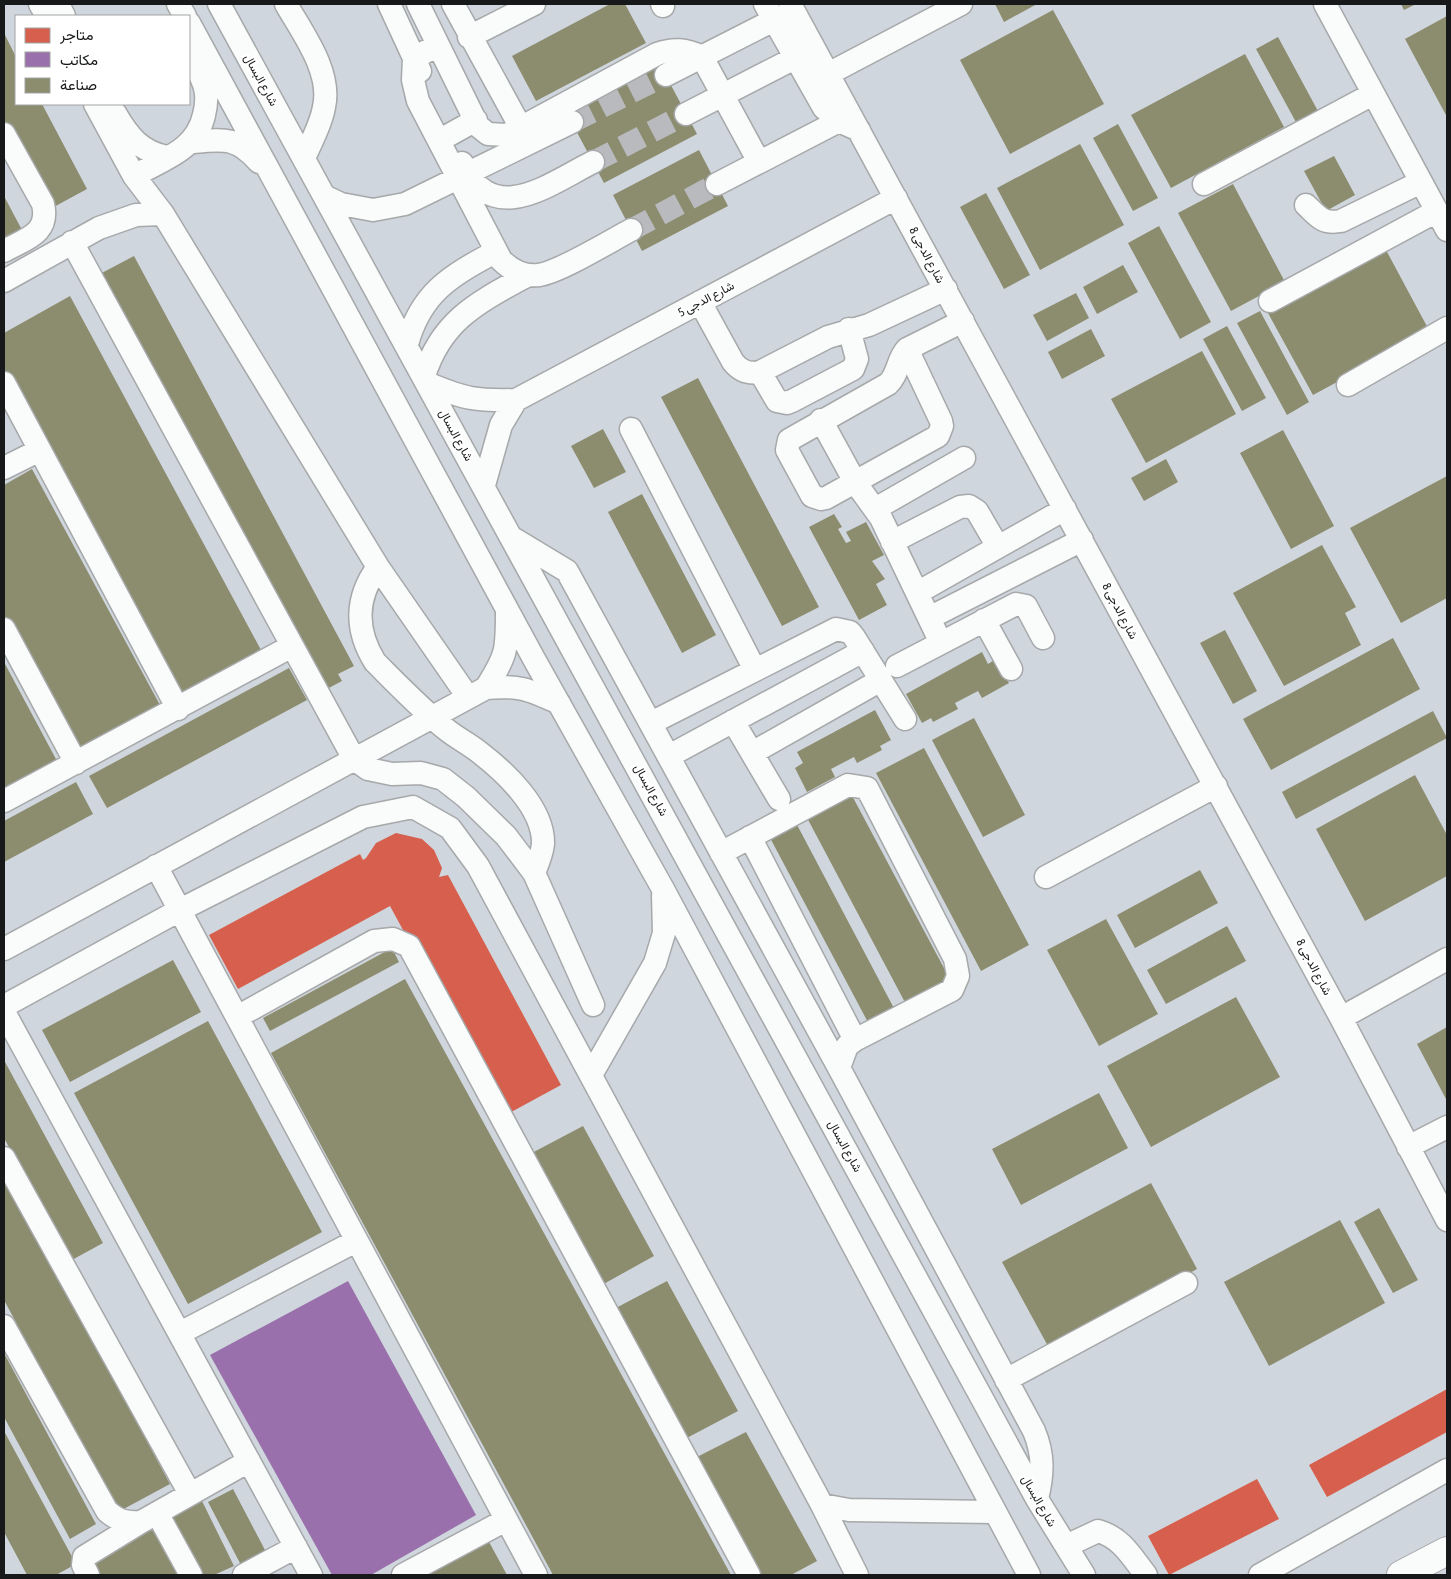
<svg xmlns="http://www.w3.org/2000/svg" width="1451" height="1579" font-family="'Asap Condensed',Vazirmatn,sans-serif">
  <rect width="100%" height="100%" fill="#e1e3e6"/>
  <path fill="#d0d6dd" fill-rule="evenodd" d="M 4,4 L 1447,4 L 1447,1575 L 4,1575 ZM 16,16 L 189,16 L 189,104 L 16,104 Z"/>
  <path fill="#d6604d" d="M 396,833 L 422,839 L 434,850 L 442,868 L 439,877 L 448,875 L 561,1085 L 504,1116 L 390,906 L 238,989 L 209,935 L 360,854 L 363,860 L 366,858 L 376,843 Z
    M 1447,1389 L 1447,1432 L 1327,1497 L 1309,1465 Z
    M 1257,1479 L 1279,1519 L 1169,1575 L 1148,1536 Z"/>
  <path fill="#9970ab" d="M 348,1281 L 476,1515 L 371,1575 L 332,1575 L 210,1355 Z"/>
  <path fill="#8c8c6e" d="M 610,4 L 625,4 L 646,43 L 536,101 L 512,56 Z
    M 995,4 L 1037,4 L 1004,22 Z
    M 1401,4 L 1416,4 L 1404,10 Z
    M 1053,10 L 1104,104 L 1010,154 L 960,60 Z
    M 1447,16 L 1447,117 L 1405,39 Z
    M 4,33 L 16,57 L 16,104 L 42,104 L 87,189 L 50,209 L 4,123 Z
    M 1278,37 L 1319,113 L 1297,124 L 1256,49 Z
    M 1245,54 L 1284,127 L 1171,188 L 1131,115 Z
    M 657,59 L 697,134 L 604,183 L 564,108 Z
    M 1118,124 L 1158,198 L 1133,211 L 1093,138 Z
    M 1080,144 L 1124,225 L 1040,270 L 997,188 Z
    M 699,150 L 728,206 L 642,251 L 613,195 Z
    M 1334,156 L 1355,195 L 1326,211 L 1304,171 Z
    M 1233,184 L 1285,282 L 1231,311 L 1178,213 Z
    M 986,193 L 1030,275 L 1004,289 L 960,207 Z
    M 4,196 L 22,230 L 4,240 Z
    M 1159,226 L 1211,322 L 1180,339 L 1128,243 Z
    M 1386,250 L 1430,332 L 1313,395 L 1268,313 Z
    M 134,256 L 354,666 L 338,674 L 342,681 L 323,691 L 98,275 Z
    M 1123,265 L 1138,292 L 1097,314 L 1083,287 Z
    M 1076,293 L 1089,318 L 1047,341 L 1033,315 Z
    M 70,296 L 261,650 L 178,694 L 4,371 L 4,333 Z
    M 1260,311 L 1309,402 L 1287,415 L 1237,323 Z
    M 1227,326 L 1266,398 L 1242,411 L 1203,339 Z
    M 1091,329 L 1105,356 L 1062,379 L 1048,352 Z
    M 1202,351 L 1236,414 L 1146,463 L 1111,399 Z
    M 698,378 L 819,607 L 782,626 L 661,397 Z
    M 603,429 L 626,472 L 594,488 L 571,446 Z
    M 1283,430 L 1334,526 L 1291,549 L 1240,453 Z
    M 1166,459 L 1178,482 L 1144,501 L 1131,478 Z
    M 32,469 L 160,705 L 74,751 L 4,619 L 4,485 Z
    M 1447,476 L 1447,598 L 1401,623 L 1350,528 Z
    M 642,494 L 716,635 L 682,653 L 608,512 Z
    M 834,514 L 842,527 L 838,529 L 846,543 L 851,541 L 846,532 L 866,522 L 884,555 L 872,561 L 885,579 L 876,584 L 887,605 L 859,620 L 809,527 Z
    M 1322,545 L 1356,607 L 1345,613 L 1361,645 L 1284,686 L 1233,593 Z
    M 1225,630 L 1257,691 L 1233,704 L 1200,643 Z
    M 1393,638 L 1420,689 L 1271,770 L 1243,719 Z
    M 982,652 L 988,664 L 996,659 L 1009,683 L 982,698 L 978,691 L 955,703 L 958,709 L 933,722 L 931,718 L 922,723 L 906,694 Z
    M 4,662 L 57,761 L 4,790 Z
    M 289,668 L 307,700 L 107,808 L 89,776 Z
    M 875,710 L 891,740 L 880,746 L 882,750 L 857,763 L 854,757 L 831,769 L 835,777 L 807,792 L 795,768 L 803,763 L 797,752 Z
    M 1433,711 L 1447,738 L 1296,819 L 1282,792 Z
    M 974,718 L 1025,815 L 983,837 L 932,740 Z
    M 924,748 L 1029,945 L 981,971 L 876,773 Z
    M 1415,775 L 1447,835 L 1447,876 L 1365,921 L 1316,829 Z
    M 76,782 L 93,814 L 4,862 L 4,821 Z
    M 849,790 L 953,985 L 908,1008 L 805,814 Z
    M 795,821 L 897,1014 L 871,1028 L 768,834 Z
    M 1200,870 L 1218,903 L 1135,948 L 1117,915 Z
    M 1106,919 L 1158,1014 L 1099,1046 L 1047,950 Z
    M 1227,926 L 1246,961 L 1166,1004 L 1147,970 Z
    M 392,948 L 399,962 L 270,1031 L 263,1018 Z
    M 173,960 L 201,1012 L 70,1082 L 42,1030 Z
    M 405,979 L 731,1575 L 553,1575 L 271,1053 Z
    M 1236,997 L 1280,1077 L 1151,1147 L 1107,1066 Z
    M 208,1021 L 322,1232 L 188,1304 L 74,1093 Z
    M 1447,1027 L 1447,1101 L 1417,1044 Z
    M 4,1060 L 103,1243 L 70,1261 L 4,1138 Z
    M 1099,1093 L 1128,1148 L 1021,1205 L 992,1149 Z
    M 583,1126 L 654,1256 L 600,1286 L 530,1154 Z
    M 4,1175 L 170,1484 L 118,1512 L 4,1300 Z
    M 1151,1183 L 1197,1269 L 1049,1348 L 1002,1262 Z
    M 1379,1208 L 1418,1280 L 1393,1293 L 1354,1222 Z
    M 1340,1220 L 1385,1303 L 1269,1366 L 1224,1282 Z
    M 667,1281 L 738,1411 L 683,1440 L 614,1309 Z
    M 4,1353 L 96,1524 L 70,1539 L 4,1417 Z
    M 4,1431 L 76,1564 L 56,1575 L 27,1575 L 4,1532 Z
    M 746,1432 L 817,1561 L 791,1575 L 754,1575 L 693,1459 Z
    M 233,1489 L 266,1552 L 241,1565 L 208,1502 Z
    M 202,1501 L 234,1566 L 214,1575 L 199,1575 L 170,1516 Z
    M 155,1525 L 183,1575 L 97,1575 L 89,1560 Z
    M 488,1540 L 507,1575 L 423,1575 Z"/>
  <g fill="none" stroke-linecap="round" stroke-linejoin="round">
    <path stroke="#b8babd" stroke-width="22" stroke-dasharray="22 11" stroke-linecap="butt" d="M 572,122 L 666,75
      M 593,162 L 686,114
      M 631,230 L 717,184"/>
    <g stroke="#a6a8aa" stroke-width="25">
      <path id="minor" d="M 40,4 L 47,16
        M 58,4 L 64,16
        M 178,4 L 185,16
        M 219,4 L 1037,1499 L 1084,1575
        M 286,4 C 303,34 332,72 324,107 C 321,125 311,142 304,158
        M 389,4 L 420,71
        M 418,4 L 478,126 L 488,134 L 507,135 L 657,54 C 673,48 686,49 702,57 L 759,162
        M 453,4 L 527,139
        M 662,4 L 663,6
        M 765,4 L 824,108 L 839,121 L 859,130
        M 790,4 L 1341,1018 L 1447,1220
        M 1325,4 L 1447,230
        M 189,23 L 534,659 L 663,889 L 1029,1575
        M 469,37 L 534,4
        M 438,45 L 414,58 L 413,80 L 418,101 L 501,260 C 511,270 524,277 539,275 C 560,272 610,241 631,230
        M 828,74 L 961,4
        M 666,75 L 774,20
        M 95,104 L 134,176 L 163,214 L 378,567 L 468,697
        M 115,113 C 128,136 141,152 167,157
        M 686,114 L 795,58
        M 4,134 L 43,204 C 50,234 25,239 4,251
        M 449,135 L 476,120
        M 193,142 C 225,139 237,137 259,162
        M 462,163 C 493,229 549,184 593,162
        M 134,176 C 163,159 196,151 204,115 C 206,107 207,96 205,88 C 202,76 194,64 189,53
        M 717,184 L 839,121
        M 1204,184 L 1373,94
        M 326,197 L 341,204 L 373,210 L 405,204 L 572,122
        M 1306,205 C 1319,217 1322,224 1341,221 L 1421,182
        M 72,242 L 354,759 L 368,769 L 392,774 L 421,773 L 443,779 L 466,797 L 506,836 L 534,873 L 593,1005
        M 4,281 L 99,228 L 136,215 L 163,214
        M 1270,301 L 1437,211
        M 700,302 L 733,362 C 741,372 749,374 760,372 L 828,337 L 869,325 L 946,289
        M 407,344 C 421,293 450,276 495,252
        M 907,349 L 941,421 L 942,426 L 938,436 L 826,498 L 821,499 L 812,496 L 787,450 L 789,440 L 888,384 C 899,374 897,359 907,349 Z
        M 907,349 L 963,321
        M 760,372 L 777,401 L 787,403 L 792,401 L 853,369 L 857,359 L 849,329
        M 424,376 C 442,319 479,302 528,275
        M 4,383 L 178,709
        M 429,384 C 465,399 476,401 516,400 L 896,198
        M 1348,385 L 1447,328
        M 821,420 L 855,482 L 881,518 L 941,643
        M 631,429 L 755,670
        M 4,468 L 38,451
        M 484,485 L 501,425 L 516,400
        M 875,509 L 964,458
        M 514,539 L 567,571 L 839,1068 L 1034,1431 C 1044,1455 1043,1474 1037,1499
        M 892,542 L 960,507 L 969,506 L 977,511 L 998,547
        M 378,567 C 355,598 355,630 375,662 C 398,685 422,710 447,730 C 457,738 469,744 479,752 C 505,772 544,808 543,844 C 542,854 538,863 534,873
        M 917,593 L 1065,509
        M 929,618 L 1082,540
        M 984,620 L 1011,669
        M 4,629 L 76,763
        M 897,666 L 1016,604 L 1026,606 L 1043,638
        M 486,688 C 507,655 507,650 507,612
        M 733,721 L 779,799
        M 651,723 L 836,629 L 850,632 L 854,637 L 905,719
        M 752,753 L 881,680
        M 669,756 L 863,651
        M 4,801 L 292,646
        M 750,837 L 855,1040
        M 721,853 L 848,785 L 867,788 L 955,959 L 958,976 L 952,990 L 855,1040 L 847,1046 L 839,1068
        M 156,866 L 536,1575
        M 1046,877 L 1216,786
        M 4,949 L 486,688 C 519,685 528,689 559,703
        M 4,1006 L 178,911 L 363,817 L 413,807 L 450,828 L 478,866 L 822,1505 L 857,1575
        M 4,1012 L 311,1575
        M 237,1017 L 374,941 L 393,939 L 409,946 L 749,1575
        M 1341,1018 L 1447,959
        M 591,1075 L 655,963 L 664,933 L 663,895
        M 1408,1147 L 1447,1127
        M 4,1158 L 190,1494
        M 4,1326 L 107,1511 C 118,1521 126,1523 141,1522 L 249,1461
        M 180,1333 L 356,1241
        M 1006,1380 L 1186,1283
        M 822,1505 L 849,1510 L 994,1512
        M 157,1513 L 191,1575
        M 1066,1546 L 1098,1531 C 1122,1538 1131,1556 1146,1575
        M 88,1575 L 83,1565 L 84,1557 L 141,1522
        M 244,1575 L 296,1547
        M 403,1575 L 506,1520
        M 1260,1575 L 1447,1470"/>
    </g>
    <g stroke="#a6a8aa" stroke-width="30">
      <path id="major" d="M 1401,1575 L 1447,1551"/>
    </g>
    <use href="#minor" stroke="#fafbfb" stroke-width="22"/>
    <use href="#major" stroke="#fafbfb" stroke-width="28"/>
  </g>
  <g text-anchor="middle" stroke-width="5" stroke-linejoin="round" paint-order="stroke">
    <g font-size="12" fill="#161819" stroke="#fff">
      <text transform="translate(261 80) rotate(61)" y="4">شارع البسال</text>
      <text transform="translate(927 255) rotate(62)" y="4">شارع الدجى 8</text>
      <text transform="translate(706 299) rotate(-28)" y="4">شارع الدجى 5</text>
      <text transform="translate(456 435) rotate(61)" y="4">شارع البسال</text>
      <text transform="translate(1120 611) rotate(62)" y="4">شارع الدجى 8</text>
      <text transform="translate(651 790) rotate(61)" y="4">شارع البسال</text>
      <text transform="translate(1314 967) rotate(62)" y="4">شارع الدجى 8</text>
      <text transform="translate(845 1146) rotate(61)" y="4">شارع البسال</text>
      <text transform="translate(1039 1501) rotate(60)" y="4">شارع البسال</text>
    </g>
  </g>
  <rect width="1451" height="1579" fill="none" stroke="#161819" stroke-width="10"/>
  <rect x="15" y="15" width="175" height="90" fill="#ffffff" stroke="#a2a3a3"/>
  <rect x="25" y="28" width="25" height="15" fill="#d6604d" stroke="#a2a3a3"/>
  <text x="60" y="40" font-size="15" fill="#161819">متاجر</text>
  <rect x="25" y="52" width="25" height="15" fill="#9970ab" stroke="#a2a3a3"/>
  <text x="60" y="65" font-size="15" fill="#161819">مكاتب</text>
  <rect x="25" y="78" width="25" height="15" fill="#8c8c6e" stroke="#a2a3a3"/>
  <text x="60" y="90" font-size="15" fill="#161819">صناعة</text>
</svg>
